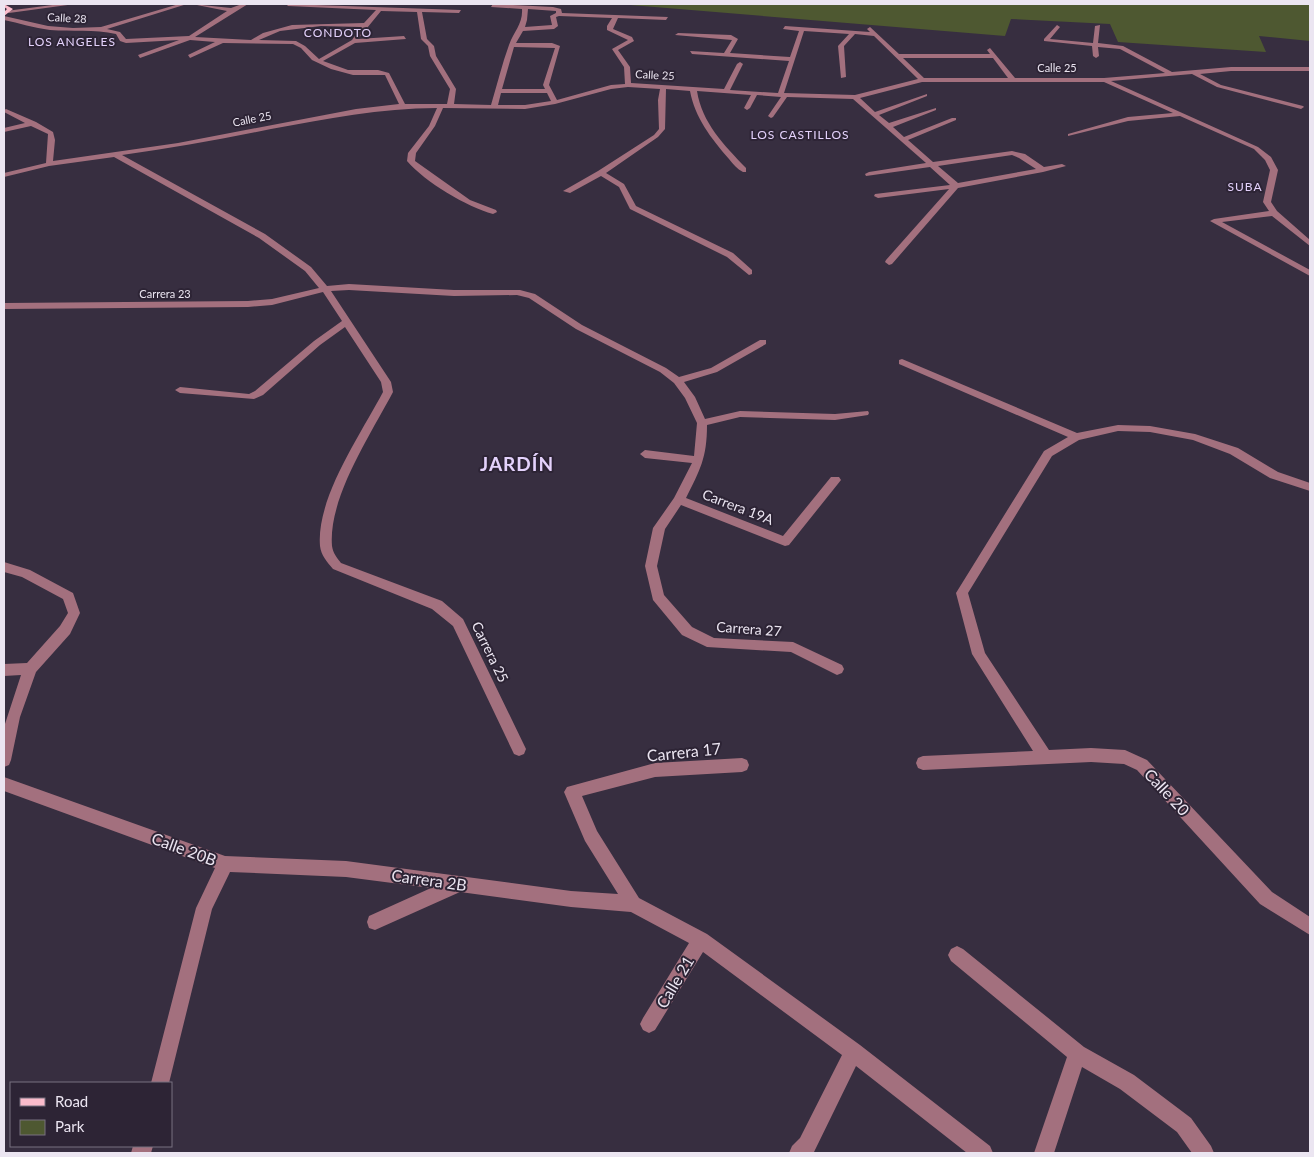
<svg xmlns="http://www.w3.org/2000/svg" width="1314" height="1157" font-family="Lato,sans-serif">
  <rect width="100%" height="100%" fill="#372e40"/>
  <path fill="#4e5831" d="M 618,4 L 1310,4 L 1310,41 L 1259,36 L 1266,52 L 1118,42 L 1110,24 L 1011,19 L 1005,36 Z"/>
  <g fill="none" stroke-linecap="round" stroke-linejoin="round">
    <path fill="#a3707e" fill-rule="evenodd" d="M 60,4 L 75,4 L 9,13 L 6,11 Z
      M 179,4 L 187,4 L 107,29 L 120,32 L 126,39 L 189,36 L 227,11 L 192,4 L 231,8 L 242,4 L 248,4 L 195,37 L 251,40 L 263,33 L 292,25 L 364,23 L 376,10 L 288,6 L 286,4 L 461,10 L 459,13 L 422,12 L 427,39 L 434,46 L 436,56 L 456,89 L 454,104 L 491,105 C 497,85 502,64 509,45 C 514,31 523,24 522,9 L 491,7 L 493,4 L 553,7 L 561,9 L 562,13 L 668,17 L 666,20 L 618,18 L 613,29 L 632,37 L 634,41 L 618,50 L 630,67 L 631,83 L 724,89 L 737,64 L 740,62 L 743,64 L 730,90 L 778,93 L 789,61 L 692,54 L 690,51 L 724,53 L 732,40 L 675,35 L 678,33 L 731,35 L 738,39 L 730,53 L 790,57 L 799,31 L 783,29 L 785,26 L 870,32 L 867,29 L 870,27 L 899,54 L 990,54 L 987,50 L 990,48 L 1015,78 L 1104,78 L 1165,73 L 1120,49 L 1098,47 L 1099,56 L 1096,58 L 1093,56 L 1092,46 L 1044,41 L 1044,39 L 1057,25 L 1060,27 L 1050,39 L 1093,43 L 1095,26 L 1100,25 L 1098,43 L 1123,46 L 1172,72 L 1231,67 L 1310,67 L 1310,71 L 1231,71 L 1200,74 L 1221,85 L 1303,106 L 1304,107 L 1301,109 L 1217,87 L 1192,74 L 1111,81 L 1258,147 L 1271,157 L 1278,170 L 1271,202 L 1277,211 L 1310,240 L 1310,246 L 1272,216 L 1222,222 L 1310,270 L 1310,276 L 1210,221 L 1214,219 L 1269,211 L 1263,202 L 1270,170 L 1265,160 L 1254,149 L 1180,116 L 1128,121 L 1068,136 L 1068,134 L 1128,117 L 1173,113 L 1104,82 L 922,82 L 860,98 L 875,112 L 927,94 L 927,96 L 879,115 L 889,123 L 936,108 L 936,110 L 893,127 L 904,137 L 952,118 L 956,118 L 956,120 L 908,140 L 933,162 L 1012,151 L 1025,154 L 1044,167 L 1062,164 L 1066,166 L 1043,172 L 958,188 L 892,264 L 889,265 L 885,262 L 886,260 L 949,189 L 878,198 L 874,196 L 875,194 L 950,185 L 930,167 L 866,176 L 865,174 L 869,172 L 926,163 L 853,99 L 787,97 L 773,117 L 771,118 L 768,116 L 781,97 L 757,95 L 750,108 L 747,110 L 744,108 L 751,95 L 697,91 C 702,123 724,145 746,168 L 746,172 L 743,172 C 737,169 733,164 729,159 C 711,138 695,118 690,91 L 666,89 L 665,129 L 658,137 L 606,173 L 624,184 L 636,206 L 733,253 L 752,270 L 752,274 L 749,275 L 727,257 L 630,209 L 619,187 L 601,176 L 570,193 L 563,191 L 598,171 L 654,135 L 659,129 L 658,100 L 660,89 L 628,87 L 611,89 L 555,104 L 525,109 L 443,108 L 435,126 L 416,153 L 415,161 L 470,200 L 496,210 L 497,212 L 493,214 C 467,207 425,182 407,161 L 408,153 L 429,126 L 437,108 C 380,108 327,119 271,129 C 222,139 172,148 122,155 L 265,234 L 311,267 L 327,286 L 349,284 L 454,290 L 520,290 L 535,294 L 582,325 L 666,368 L 679,377 L 711,368 L 760,340 L 766,340 L 766,344 L 717,372 L 684,382 L 695,397 L 705,419 L 740,411 L 835,414 L 868,411 L 869,413 L 868,415 L 835,420 L 740,417 L 707,425 C 707,458 700,470 686,498 L 783,536 L 831,477 L 839,477 L 841,480 L 789,545 L 785,546 L 681,505 L 665,529 L 657,566 L 664,595 L 692,627 L 714,638 L 793,642 L 842,665 L 844,669 L 842,673 L 837,675 L 791,652 L 707,647 L 682,635 L 653,600 L 645,566 L 653,528 L 674,498 L 692,463 L 645,458 L 640,454 L 645,450 L 694,456 L 697,423 L 685,398 L 674,383 L 660,372 L 576,329 L 529,298 L 517,295 L 454,296 L 349,290 L 331,291 L 391,382 L 393,392 C 371,434 328,498 332,546 C 333,553 337,558 341,563 L 442,601 L 463,619 L 526,749 L 524,754 L 519,756 L 514,754 L 453,626 L 432,609 L 333,569 C 327,562 321,555 320,546 C 316,498 361,434 383,392 L 381,382 L 345,327 L 320,345 L 263,395 L 254,399 L 180,393 L 175,390 L 180,387 L 249,394 L 255,391 L 314,341 L 342,321 L 323,292 L 272,305 L 248,307 L 4,309 L 4,303 L 248,301 L 272,299 L 319,288 L 305,271 L 259,238 L 114,157 L 49,166 L 4,177 L 4,173 L 46,163 L 48,134 L 31,126 L 4,132 L 4,128 L 25,123 L 4,112 L 4,110 L 6,109 L 36,122 L 53,132 L 55,140 L 53,161 L 178,143 L 356,109 L 399,104 L 385,75 L 353,75 L 331,69 L 312,60 L 301,48 L 293,44 L 223,43 L 190,58 L 188,55 L 215,42 L 190,40 L 140,58 L 138,55 L 179,40 L 126,43 L 120,41 L 116,34 C 94,29 72,32 50,30 C 34,28 19,23 4,20 L 4,16 L 48,26 L 73,28 L 101,27 ZM 528,9 L 556,11 L 556,13 L 550,16 L 552,25 L 525,27 L 527,20 ZM 381,11 L 417,12 L 421,39 L 428,46 L 430,56 L 450,89 L 447,104 L 405,104 L 389,73 L 378,70 L 348,70 L 323,61 L 355,43 L 406,39 L 404,36 L 358,39 ZM 559,16 L 612,18 L 607,26 L 607,30 L 628,40 L 612,49 L 624,67 L 625,84 L 611,85 L 557,100 L 549,85 L 560,46 L 552,43 L 516,43 L 523,31 L 554,29 L 558,26 L 556,17 ZM 321,26 L 361,27 L 352,40 L 319,59 L 305,46 L 296,41 L 259,40 L 280,31 ZM 804,31 L 849,34 L 838,46 L 841,78 L 846,77 L 844,46 L 855,34 L 874,36 L 918,79 L 855,95 L 784,93 ZM 514,47 L 555,48 L 543,85 L 545,89 L 502,89 ZM 903,58 L 993,58 L 1008,78 L 924,78 ZM 501,93 L 547,93 L 551,101 L 525,105 L 498,105 ZM 1012,155 L 1019,158 L 1036,169 L 958,183 L 938,166 Z
      M 902,359 L 1077,433 L 1118,425 L 1150,426 L 1195,434 L 1238,448 L 1278,472 L 1310,483 L 1310,491 L 1270,478 L 1230,454 L 1193,440 L 1150,432 L 1118,431 L 1079,440 L 1052,456 L 968,593 L 985,653 L 1049,750 L 1091,748 L 1125,750 L 1147,760 L 1272,892 L 1310,917 L 1310,935 L 1260,904 L 1137,770 L 1124,764 L 1091,762 L 923,770 L 918,768 L 916,763 L 918,758 L 923,756 L 1033,751 L 972,654 L 956,593 L 1044,451 L 1068,437 L 899,364 L 899,360 Z
      M 4,562 L 30,570 L 73,593 L 80,613 L 70,634 L 36,672 L 20,717 L 11,760 L 9,765 L 4,767 L 4,727 L 21,675 L 4,676 L 4,664 L 27,663 L 60,626 L 68,613 L 63,599 L 22,577 L 4,572 Z
      M 742,758 L 747,760 L 749,765 L 747,770 L 742,772 L 655,777 L 582,796 L 597,831 L 639,898 L 707,934 L 860,1045 L 990,1146 L 993,1153 L 967,1153 L 856,1066 L 814,1152 L 789,1153 L 792,1146 L 800,1138 L 842,1055 L 703,952 L 655,1030 L 649,1033 L 643,1030 L 640,1024 L 643,1018 L 689,943 L 631,912 L 571,907 L 460,892 L 375,930 L 369,928 L 367,922 L 369,916 L 431,888 L 346,877 L 230,872 L 212,909 L 169,1083 L 151,1083 L 196,908 L 215,868 L 4,791 L 4,777 L 225,856 L 346,861 L 571,891 L 618,894 L 585,841 L 564,792 L 567,787 L 655,763 Z
      M 957,946 L 963,949 L 1084,1047 L 1134,1075 L 1191,1118 L 1211,1146 L 1214,1153 L 1192,1153 L 1177,1132 L 1120,1089 L 1082,1067 L 1054,1153 L 1034,1153 L 1067,1057 L 951,961 L 948,955 L 951,949 Z
      M 133,1146 L 153,1146 L 151,1153 L 131,1153 Z"/>
    <path fill="#fabbcb" fill-rule="evenodd" d="M 4,4 L 13,9 L 4,16 L 4,12 L 7,9 L 4,7 Z"/>
  </g>
  <g text-anchor="middle" stroke-width="4" stroke-linejoin="round" paint-order="stroke">
    <g font-size="11" fill="#ebe5f1" stroke="#2d2435">
      <text transform="translate(67 18) rotate(3)" y="4">Calle 28</text>
      <text x="1057" y="72">Calle 25</text>
      <text transform="translate(655 75) rotate(3)" y="4">Calle 25</text>
      <text transform="translate(252 119) rotate(-11)" y="4">Calle 25</text>
      <text x="165" y="298">Carrera 23</text>
    </g>
    <g font-size="12" letter-spacing="1" fill="#e4d2fc" stroke="#2d2435">
      <text x="338" y="37">CONDOTO</text>
      <text x="72" y="46">LOS ANGELES</text>
      <text x="800" y="139">LOS CASTILLOS</text>
      <text x="1245" y="191">SUBA</text>
    </g>
    <g font-size="14" fill="#ebe5f1" stroke="#2d2435">
      <text transform="translate(738 507) rotate(21)" y="5">Carrera 19A</text>
      <text transform="translate(749 629) rotate(4)" y="5">Carrera 27</text>
      <text transform="translate(490 652) rotate(64)" y="5">Carrera 25</text>
    </g>
    <g font-size="16" fill="#ebe5f1" stroke="#2d2435">
      <text transform="translate(684 752) rotate(-6)" y="6">Carrera 17</text>
      <text transform="translate(1167 792) rotate(47)" y="6">Calle 20</text>
      <text transform="translate(184 849) rotate(20)" y="6">Calle 20B</text>
      <text transform="translate(429 880) rotate(8)" y="6">Carrera 2B</text>
      <text transform="translate(675 982) rotate(-59)" y="6">Calle 21</text>
    </g>
    <g font-size="19" font-weight="bold" letter-spacing="1" fill="#e4d2fc" stroke="#2d2435">
      <text x="517" y="471">JARDÍN</text>
    </g>
  </g>
  <rect width="1314" height="1157" fill="none" stroke="#ebe5f1" stroke-width="10"/>
  <rect x="10" y="1082" width="162" height="65" fill="#2d2435" stroke="#797180"/>
  <rect x="20" y="1098" width="25" height="8" fill="#fabbcb" stroke="#797180"/>
  <text x="55" y="1107" font-size="15" fill="#ebe5f1">Road</text>
  <rect x="20" y="1120" width="25" height="15" fill="#4e5831" stroke="#797180"/>
  <text x="55" y="1132" font-size="15" fill="#ebe5f1">Park</text>
</svg>
